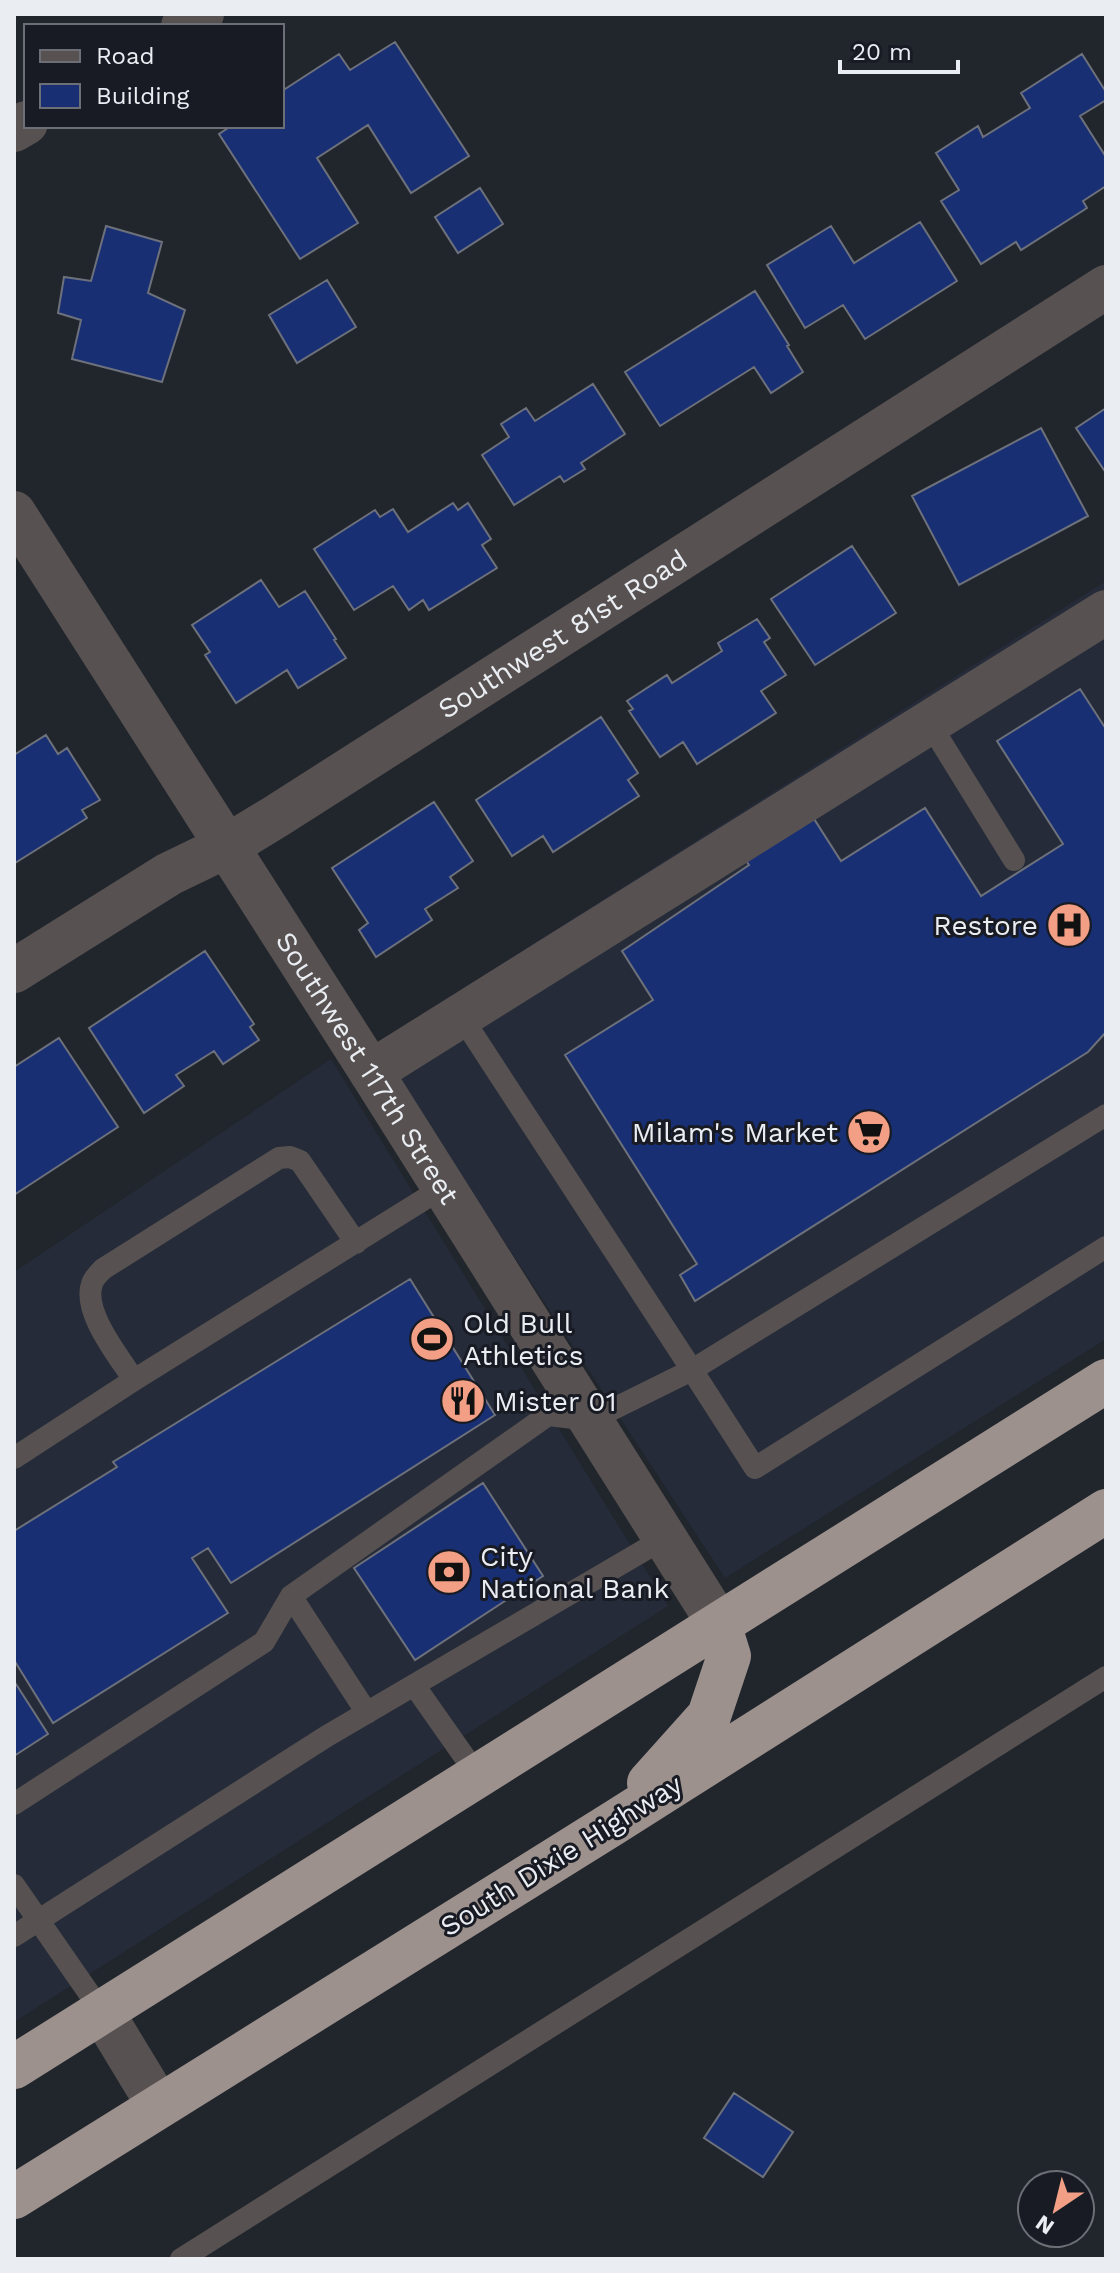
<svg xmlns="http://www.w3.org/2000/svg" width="1120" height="2273" font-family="'Work Sans',sans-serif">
  <rect width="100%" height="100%" fill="#21252c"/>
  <path fill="#252b38" d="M 1106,581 L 1106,1339 L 725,1578 L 375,1044 Z
    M 331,1059 L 668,1606 L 14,2022 L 14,1272 Z"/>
  <path fill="#192f74" stroke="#6d717b" stroke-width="2" d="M 395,42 L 469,156 L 411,193 L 368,125 L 317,158 L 358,223 L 300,259 L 219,134 L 231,126 L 282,126 L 282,91 L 339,54 L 350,70 Z
    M 1082,54 L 1106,92 L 1106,100 L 1080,116 L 1106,157 L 1106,186 L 1083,201 L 1087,208 L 1021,250 L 1016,242 L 981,264 L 941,201 L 959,190 L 936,153 L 978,126 L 983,137 L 1030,108 L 1021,93 Z
    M 480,188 L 503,224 L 458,253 L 435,217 Z
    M 920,222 L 957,281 L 865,339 L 843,305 L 805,328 L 767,265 L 831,226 L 854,263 Z
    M 106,226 L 162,242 L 148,293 L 185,310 L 162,382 L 72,359 L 81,320 L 58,313 L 64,277 L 91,281 Z
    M 327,280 L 356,327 L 297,363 L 269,315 Z
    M 755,291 L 789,345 L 787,346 L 803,372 L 771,393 L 754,367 L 660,426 L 625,372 Z
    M 593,384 L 625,434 L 581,463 L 585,469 L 564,482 L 560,476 L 514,505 L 482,455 L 509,437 L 501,424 L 526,408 L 535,421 Z
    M 1106,408 L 1106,473 L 1076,428 Z
    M 1041,428 L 1088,516 L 959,585 L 912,496 Z
    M 453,503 L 458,510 L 468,503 L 491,539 L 482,545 L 497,568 L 429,610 L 423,600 L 409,610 L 393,586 L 354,610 L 314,549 L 375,510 L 380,517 L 393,509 L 408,532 Z
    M 852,546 L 896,613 L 815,665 L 771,599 Z
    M 261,580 L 279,607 L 305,591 L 336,639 L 334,640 L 346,658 L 298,688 L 287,670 L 236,703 L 205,655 L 210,652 L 192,625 Z
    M 757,619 L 770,638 L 764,642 L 786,675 L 761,691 L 776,713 L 697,764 L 683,742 L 660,757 L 629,711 L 633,709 L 627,701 L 667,675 L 672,683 L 722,651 L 718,643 Z
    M 1080,689 L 1104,726 L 1106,725 L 1106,1032 L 1088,1052 L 695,1301 L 680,1275 L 697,1264 L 565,1055 L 653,1000 L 622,951 L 749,865 L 739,851 L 807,808 L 841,861 L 925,808 L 981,896 L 1063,844 L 997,741 Z
    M 601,717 L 638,773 L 628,780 L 639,796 L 553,852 L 543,836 L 512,856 L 476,800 Z
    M 46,735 L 58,754 L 67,748 L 100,800 L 82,810 L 87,818 L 15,863 L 14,755 Z
    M 434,802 L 473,861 L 450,877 L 458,888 L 425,909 L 432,920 L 376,957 L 359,930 L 368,923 L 332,868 Z
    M 205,951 L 254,1024 L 250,1027 L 259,1040 L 223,1064 L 214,1051 L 176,1075 L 184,1086 L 144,1113 L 89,1028 Z
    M 59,1038 L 118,1127 L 14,1195 L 14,1067 Z
    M 410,1279 L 495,1415 L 231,1583 L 208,1548 L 192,1558 L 228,1613 L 53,1723 L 14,1660 L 14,1531 L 117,1467 L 113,1462 Z
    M 483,1483 L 543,1576 L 415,1660 L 354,1568 Z
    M 14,1681 L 48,1734 L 14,1756 Z
    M 734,2093 L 793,2132 L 763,2177 L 704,2138 Z"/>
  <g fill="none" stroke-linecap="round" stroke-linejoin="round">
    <path stroke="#575251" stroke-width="22" d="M 930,724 L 1014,860
      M 1106,1115 L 692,1370 L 755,1468 L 1106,1247
      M 134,1380 C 120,1358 82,1312 92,1284 C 93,1279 99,1273 103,1269 L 279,1158 L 290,1157 L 300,1161 L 356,1243
      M 14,1458 L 134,1380 L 444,1187
      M 291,1596 L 367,1713
      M 414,1685 L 478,1776
      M 14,1804 L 264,1642 L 291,1596 L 548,1415 L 591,1420 L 692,1370 L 461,1016
      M 14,1885 L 102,2012
      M 14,1936 L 327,1736 L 665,1538
      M 181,2259 L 1106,1677"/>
    <g stroke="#575251" stroke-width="44">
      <path d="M 183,26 L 202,14"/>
      <path d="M 14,130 L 26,123"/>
      <path id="s1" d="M 14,513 L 371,1072 L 719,1624"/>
      <path id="s2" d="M 14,971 L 169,874 L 227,846 L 275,817 L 1106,287"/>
      <path d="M 371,1072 L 1106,612"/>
      <path d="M 102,2012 L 159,2106"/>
    </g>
    <path stroke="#9c918d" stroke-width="44" d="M 649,1783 L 709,1716 L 729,1656 L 719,1624
      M 14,2067 L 1106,1381
      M 14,2197 L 612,1824 L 1106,1511"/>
  </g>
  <defs>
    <g id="hospital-disc" transform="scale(2.3)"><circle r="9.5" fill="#f39f85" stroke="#181b23"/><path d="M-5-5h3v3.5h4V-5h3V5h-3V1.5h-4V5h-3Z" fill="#111"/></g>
    <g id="supermarket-disc" transform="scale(2.3)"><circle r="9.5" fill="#f39f85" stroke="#181b23"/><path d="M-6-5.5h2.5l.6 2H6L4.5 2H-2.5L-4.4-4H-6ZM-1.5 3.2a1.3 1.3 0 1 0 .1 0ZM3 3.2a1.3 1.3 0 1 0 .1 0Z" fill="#111"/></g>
    <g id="stadium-disc" transform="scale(2.3)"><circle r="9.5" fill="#f39f85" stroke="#181b23"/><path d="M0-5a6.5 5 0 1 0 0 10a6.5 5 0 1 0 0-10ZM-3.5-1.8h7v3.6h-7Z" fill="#111"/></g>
    <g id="restaurant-disc" transform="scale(2.3)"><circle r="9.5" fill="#f39f85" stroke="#181b23"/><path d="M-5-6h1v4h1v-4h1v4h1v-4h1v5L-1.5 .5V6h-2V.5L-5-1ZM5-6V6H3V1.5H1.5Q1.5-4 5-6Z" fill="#111"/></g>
    <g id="bank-disc" transform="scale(2.3)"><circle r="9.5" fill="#f39f85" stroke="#181b23"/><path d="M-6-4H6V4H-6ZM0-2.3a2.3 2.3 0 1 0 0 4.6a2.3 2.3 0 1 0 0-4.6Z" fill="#111"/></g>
  </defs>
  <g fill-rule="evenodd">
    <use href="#hospital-disc" x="1069" y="925"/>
    <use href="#supermarket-disc" x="869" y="1132"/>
    <use href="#stadium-disc" x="432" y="1339"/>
    <use href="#restaurant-disc" x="463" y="1401"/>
    <use href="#bank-disc" x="449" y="1572"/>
  </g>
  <g text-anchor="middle" stroke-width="6" stroke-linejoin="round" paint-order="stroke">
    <g font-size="28" fill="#eaedf2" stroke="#181b23">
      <text dy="10" stroke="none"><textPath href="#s2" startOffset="644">Southwest 81st Road</textPath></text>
      <text dy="10" stroke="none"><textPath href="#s1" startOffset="658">Southwest 117th Street</textPath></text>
      <text transform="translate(561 1855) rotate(-32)" y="10">South Dixie Highway</text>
    </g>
    <g font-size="28" fill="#eaedf2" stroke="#181b23" text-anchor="start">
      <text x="1038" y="935" text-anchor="end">Restore</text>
      <text x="838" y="1142" text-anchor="end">Milam's Market</text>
      <text x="463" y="1333">Old Bull<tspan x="463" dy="32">Athletics</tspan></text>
      <text x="494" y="1411">Mister 01</text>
      <text x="480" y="1566">City<tspan x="480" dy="32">National Bank</tspan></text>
    </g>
  </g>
  <rect width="1120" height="2273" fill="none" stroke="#eaedf2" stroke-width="32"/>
  <rect x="24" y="24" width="260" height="104" fill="#181b23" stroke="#6c6f76" stroke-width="2"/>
  <rect x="40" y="50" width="40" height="12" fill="#575251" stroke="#6c6f76" stroke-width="2"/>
  <text x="96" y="64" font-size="24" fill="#eaedf2">Road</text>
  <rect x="40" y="84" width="40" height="24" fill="#192f74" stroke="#6c6f76" stroke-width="2"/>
  <text x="96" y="104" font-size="24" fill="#eaedf2">Building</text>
  <g transform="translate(1056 2209) rotate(215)"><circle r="38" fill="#181b23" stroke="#6c6f76" stroke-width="2"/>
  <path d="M0-6L14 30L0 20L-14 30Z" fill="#f39f85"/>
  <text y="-12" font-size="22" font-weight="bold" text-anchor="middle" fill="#eaedf2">N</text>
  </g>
  <path d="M840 60v12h118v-12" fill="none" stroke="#eaedf2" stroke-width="4"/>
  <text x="852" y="60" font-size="24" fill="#eaedf2" stroke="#181b23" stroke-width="6" paint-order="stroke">20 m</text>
</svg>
